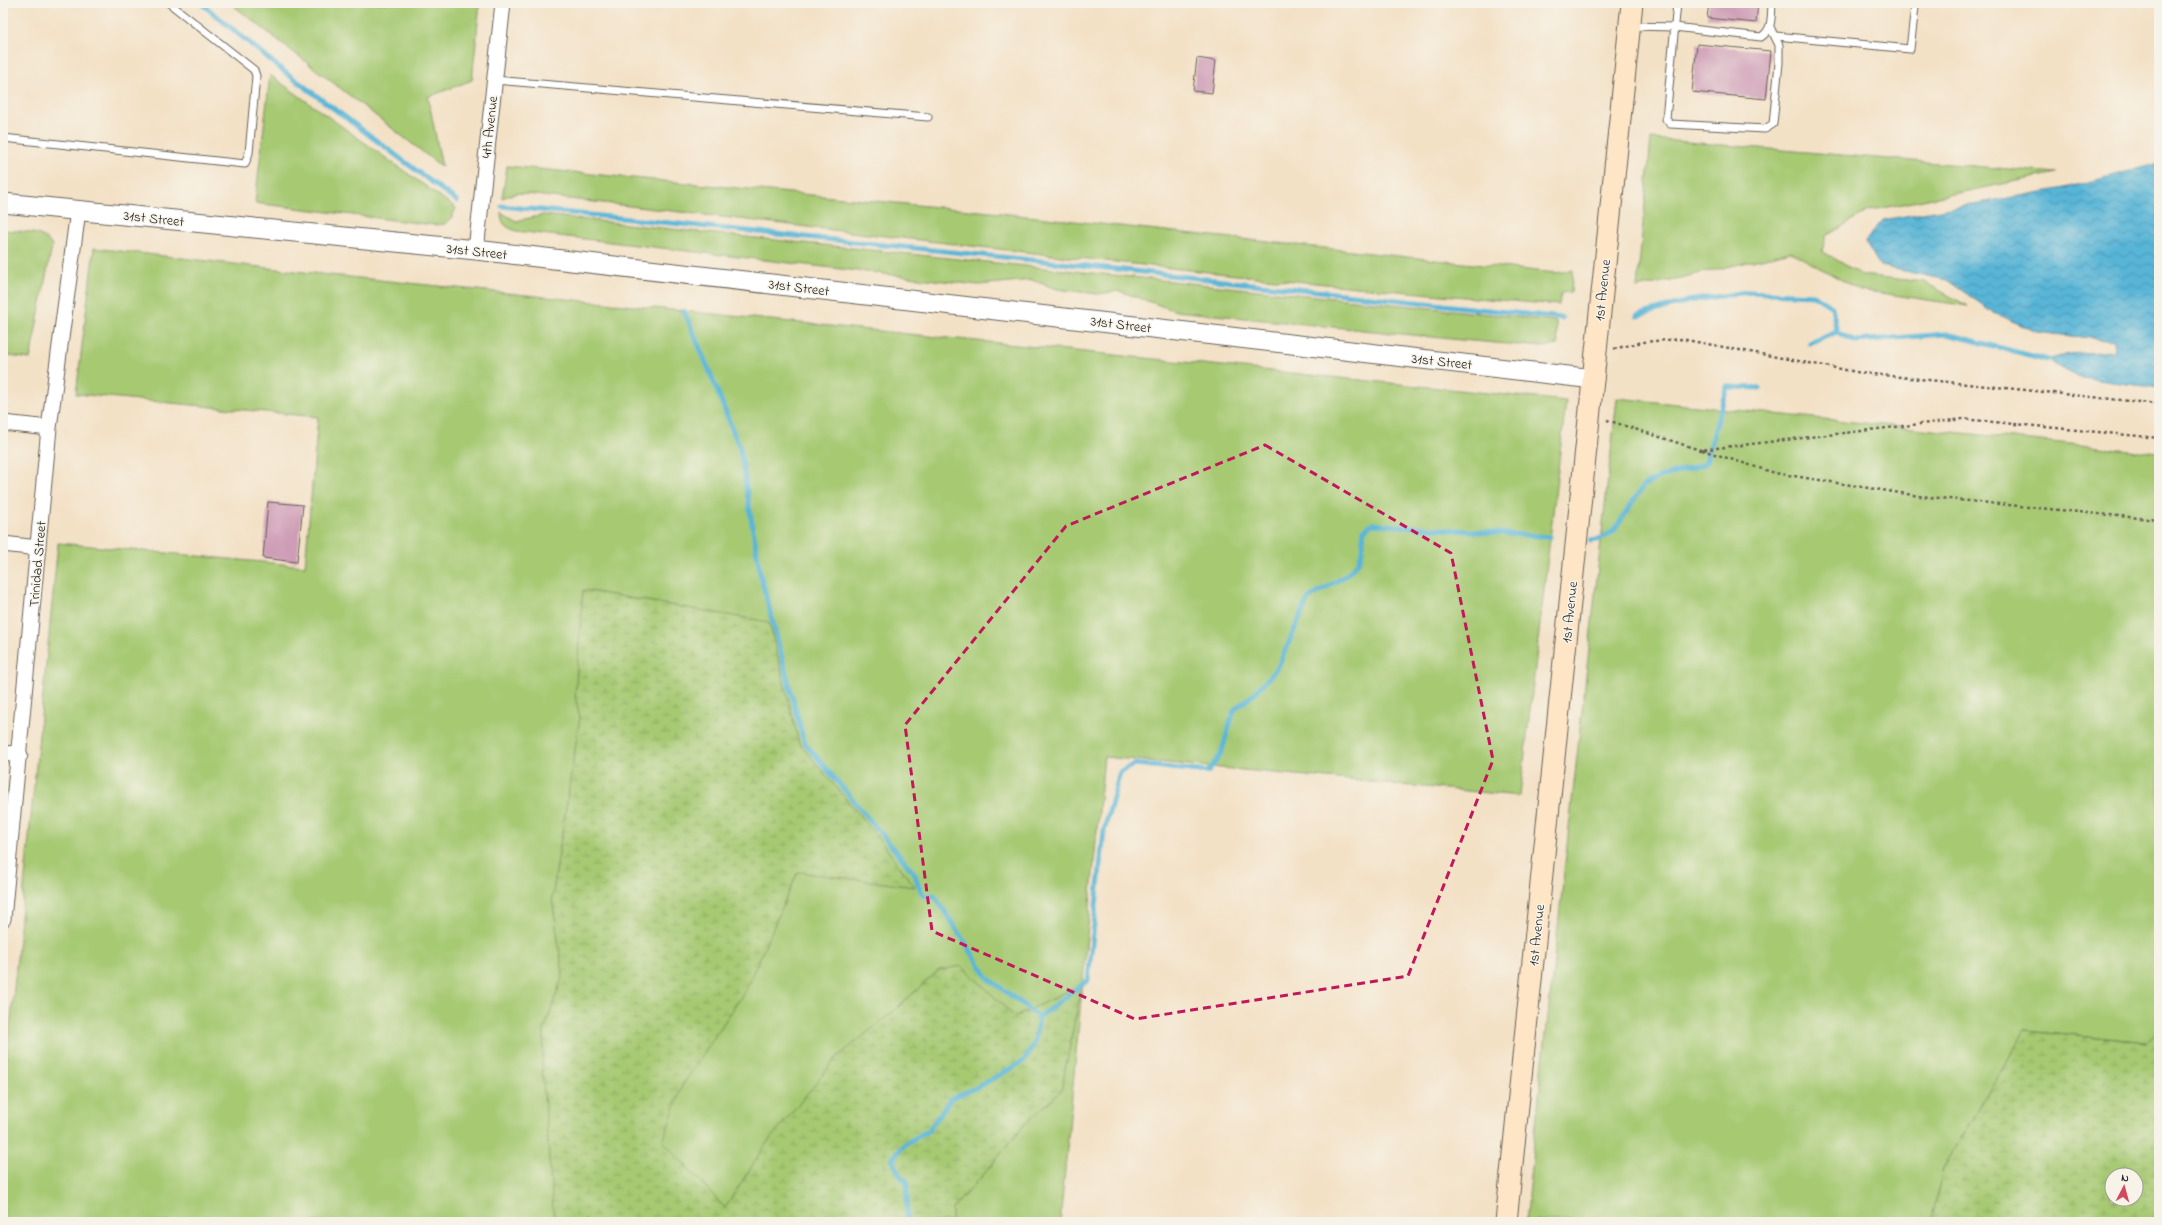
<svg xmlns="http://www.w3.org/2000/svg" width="2162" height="1225" font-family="'Indie Flower',sans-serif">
  <defs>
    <pattern id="wetland-marsh" width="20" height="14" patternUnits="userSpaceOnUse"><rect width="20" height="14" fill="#a6c972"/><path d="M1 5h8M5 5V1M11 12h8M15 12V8" fill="none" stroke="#8eac62"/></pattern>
    <pattern id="water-waves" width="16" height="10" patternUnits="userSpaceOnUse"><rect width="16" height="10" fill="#59b5d7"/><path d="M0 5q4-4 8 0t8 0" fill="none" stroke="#4992ae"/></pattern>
  </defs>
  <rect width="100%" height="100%" fill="#f7f3e8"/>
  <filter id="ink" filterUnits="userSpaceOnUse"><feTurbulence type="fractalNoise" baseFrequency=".025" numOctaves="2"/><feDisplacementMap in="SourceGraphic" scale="8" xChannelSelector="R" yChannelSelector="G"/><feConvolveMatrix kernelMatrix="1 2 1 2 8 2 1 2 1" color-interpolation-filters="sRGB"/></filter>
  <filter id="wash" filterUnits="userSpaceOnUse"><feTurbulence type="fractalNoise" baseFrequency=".012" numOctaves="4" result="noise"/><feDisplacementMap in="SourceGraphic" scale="16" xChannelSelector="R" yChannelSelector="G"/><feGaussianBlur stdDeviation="0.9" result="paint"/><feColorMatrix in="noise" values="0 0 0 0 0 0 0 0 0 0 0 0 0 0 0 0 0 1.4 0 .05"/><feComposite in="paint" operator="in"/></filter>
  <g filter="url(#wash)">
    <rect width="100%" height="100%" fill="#f3e1c6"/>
    <path fill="#a6c972" stroke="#617247" d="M 230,3 L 480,3 L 472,80 L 428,97 L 442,167 Z
      M 270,75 L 456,208 L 452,217 L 445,224 L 434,225 L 255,203 Z
      M 1651,139 L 2057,173 L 1868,211 L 1826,236 L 1822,251 L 1862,275 L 1924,282 L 1968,306 L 1860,290 L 1791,252 L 1637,288 Z
      M 507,166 L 990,212 L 1556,273 L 1573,270 L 1571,292 L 1561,293 L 1559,305 C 1211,277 864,233 517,193 L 502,198 Z
      M 501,212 L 516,221 L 543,215 L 717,234 L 1556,321 L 1558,345 L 1543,347 L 1461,340 L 1176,311 L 1119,291 L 1097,294 L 1057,289 L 1032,280 L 978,285 L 516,231 C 506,227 501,224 501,212 Z
      M 3,230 C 20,232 43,229 52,246 L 30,359 L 3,355 Z
      M 94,248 L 330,275 L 1566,401 L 1520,796 L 1104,757 L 1060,1222 L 3,1222 L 3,1100 L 58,543 L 305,566 L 318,417 L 76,394 Z
      M 1617,398 L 2159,453 L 2159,1030 L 2147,1042 L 2025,1030 L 1943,1169 L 1931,1222 L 1525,1222 Z"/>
    <path fill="url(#wetland-marsh)" stroke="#617247" fill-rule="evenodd" d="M 583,590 L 769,622 L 799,743 L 872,830 L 915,887 L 798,872 L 745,991 L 682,1086 L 663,1141 L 725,1208 L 766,1144 L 837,1057 L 889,1015 L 939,970 L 962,966 L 1015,1017 L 1082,984 L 1061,1091 L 1025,1124 L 984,1174 L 952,1209 L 952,1222 L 554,1222 L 542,1068 L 544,1030 L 563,975 L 552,898 L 580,717 L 575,697 Z
      M 2025,1030 L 2147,1042 L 2159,1030 L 2159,1222 L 1931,1222 L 1943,1169 ZM 2112,1175 L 2136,1175 L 2136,1199 L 2112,1199 Z"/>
    <path fill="url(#water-waves)" stroke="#3a687a" d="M 2159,163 L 2159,388 L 2082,378 L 2048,360 L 2067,354 L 2115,351 L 2114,341 L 2037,332 L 1994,313 L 1947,280 L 1880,266 L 1865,241 L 1883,220 L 2070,187 Z"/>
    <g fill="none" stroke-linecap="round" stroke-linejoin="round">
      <path stroke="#59b5d7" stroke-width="5" d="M 201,3 L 281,69 L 457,201
        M 502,206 L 1051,262 L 1562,318
        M 684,311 L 709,370 L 740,449 L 760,573 L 804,742 L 915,874 L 918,885 L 924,896 L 934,895 L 988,978 L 1039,1017 L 1088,980 L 1104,831 L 1120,772 L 1135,764 L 1208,772 L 1221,754 L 1234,710 L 1254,694 L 1278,667 L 1308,599 L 1345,576 L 1358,563 L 1362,551 L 1364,530 L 1372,524 L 1550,537
        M 1637,316 L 1688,301 L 1747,292 L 1813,295 L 1832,307 L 1837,332 L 1855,341 L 1947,334 L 2048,360
        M 1810,343 L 1837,332
        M 1590,541 L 1597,540 L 1614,531 L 1643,486 L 1660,477 L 1705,464 L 1727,387 L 1760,388
        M 907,1222 L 907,1181 L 900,1176 L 892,1159 L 905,1144 L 929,1130 L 951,1098 L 978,1087 L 1024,1061 L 1034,1044 L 1039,1017"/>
    </g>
    <g id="blocks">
      <path fill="#ce9cb6" d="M 1709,3 L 1758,3 L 1756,23 L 1707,18 Z
        M 1697,44 L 1771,51 L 1766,99 L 1692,92 Z
        M 1197,58 L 1216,61 L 1212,93 L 1193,91 Z
        M 268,502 L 303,505 L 297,562 L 263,558 Z"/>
    </g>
  </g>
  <g filter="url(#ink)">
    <use href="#blocks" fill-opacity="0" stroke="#676158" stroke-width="1"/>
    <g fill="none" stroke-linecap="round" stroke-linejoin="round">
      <g stroke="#676158" stroke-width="9">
        <path id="service" d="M 1677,3 L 1666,119 L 1670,124 L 1765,129 L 1773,124 L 1779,63 L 1779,45 L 1770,27
          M 1632,26 L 1674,27 L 1761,37 C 1773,30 1771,16 1772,3
          M 1776,36 L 1910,49 L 1915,7
          M 495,80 L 928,117
          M 3,138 L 245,164 L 249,153 L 256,76 L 254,70 L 169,3"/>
      </g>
      <g stroke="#676158" stroke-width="17">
        <path id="minor" d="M 476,250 L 503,3
          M 3,423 L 49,428
          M 3,544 L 38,548
          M 3,753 L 20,755
          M 3,919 L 49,428 L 78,211"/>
      </g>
      <g stroke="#676158" stroke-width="21">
        <path id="tertiary" d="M 3,203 L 476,250 L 1594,379"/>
      </g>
      <g stroke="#676158" stroke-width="23">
        <path id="secondary" d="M 1506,1222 L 1632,3"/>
      </g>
      <path stroke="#676158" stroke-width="2.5" stroke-dasharray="3 3" stroke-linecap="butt" d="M 1614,349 L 1642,342 L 1681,339 L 1862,373 L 2159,404
        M 1607,420 L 1700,450 L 1963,419 L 2159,438
        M 1702,450 L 1775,473 L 1919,496 L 2159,520"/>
      <use href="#service" stroke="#fff" stroke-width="7"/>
      <use href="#minor" stroke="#fff" stroke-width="15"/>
      <use href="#tertiary" stroke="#fff" stroke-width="19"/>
      <use href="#secondary" stroke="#fde5c5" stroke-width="21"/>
    </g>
  </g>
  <path fill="none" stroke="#c2185b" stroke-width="3" stroke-dasharray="8 5" stroke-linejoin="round" d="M 1265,445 L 1451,553 L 1493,760 L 1408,976 L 1135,1019 L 932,931 L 905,725 L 1066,526 Z"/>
  <g text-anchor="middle" stroke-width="3" stroke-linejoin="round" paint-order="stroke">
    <g font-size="14" fill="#1c1c1c" stroke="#f7f3e8">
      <text transform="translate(489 127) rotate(-84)" y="5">4th Avenue</text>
      <text transform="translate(154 218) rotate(6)" y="5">31st Street</text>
      <text transform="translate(477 251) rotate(6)" y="5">31st Street</text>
      <text transform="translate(799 287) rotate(7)" y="5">31st Street</text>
      <text transform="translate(1602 290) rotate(-84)" y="5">1st Avenue</text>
      <text transform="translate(1121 324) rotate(7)" y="5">31st Street</text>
      <text transform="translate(1442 361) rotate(6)" y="5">31st Street</text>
      <text transform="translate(37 564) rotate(-85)" y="5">Trinidad Street</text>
      <text transform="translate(1569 612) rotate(-84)" y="5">1st Avenue</text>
      <text transform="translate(1536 935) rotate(-84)" y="5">1st Avenue</text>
    </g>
  </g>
  <rect width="2162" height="1225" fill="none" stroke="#f7f3e8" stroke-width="16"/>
  <g transform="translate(2124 1187) rotate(6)"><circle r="19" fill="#f7f3e8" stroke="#9f9d96"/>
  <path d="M0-3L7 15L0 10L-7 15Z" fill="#d1495b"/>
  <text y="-6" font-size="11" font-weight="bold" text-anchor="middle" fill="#1c1c1c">N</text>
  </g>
</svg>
